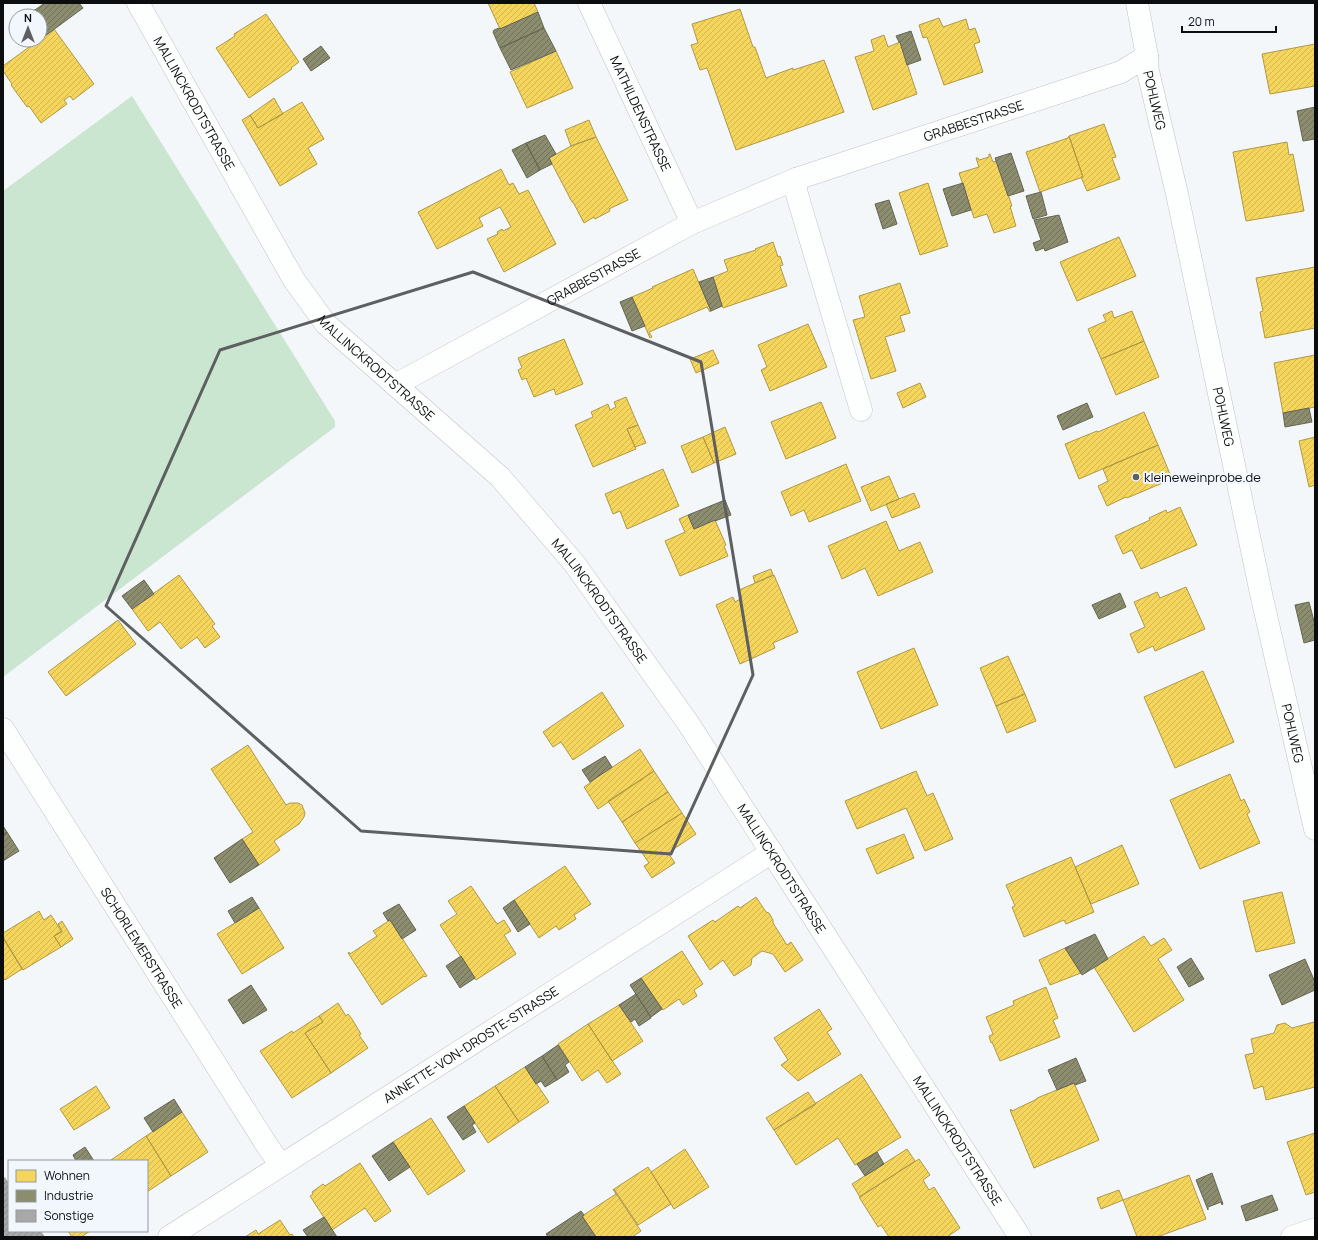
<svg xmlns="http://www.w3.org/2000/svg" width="1318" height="1240" font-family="Manrope,sans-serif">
  <defs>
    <pattern id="homes-hatch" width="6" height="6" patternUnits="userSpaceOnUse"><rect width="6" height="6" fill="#f6d55c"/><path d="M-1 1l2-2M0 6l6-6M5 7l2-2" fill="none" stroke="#d2b64f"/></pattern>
    <pattern id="industry-hatch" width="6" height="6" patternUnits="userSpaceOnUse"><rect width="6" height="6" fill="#8c8c6e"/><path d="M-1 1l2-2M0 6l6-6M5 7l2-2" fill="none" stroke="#717159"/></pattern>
    <pattern id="building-hatch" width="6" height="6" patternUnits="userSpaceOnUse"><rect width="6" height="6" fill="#a8a8a9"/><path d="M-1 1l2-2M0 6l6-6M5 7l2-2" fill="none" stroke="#8f8f90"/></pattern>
  </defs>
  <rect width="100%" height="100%" fill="#f4f7fa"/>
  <path fill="#cae6d0" d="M 132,96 L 335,421 L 335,427 L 3,677 L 3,191 Z"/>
  <path fill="url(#homes-hatch)" stroke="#b09945" d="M 488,3 L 534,3 L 538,12 L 500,29 Z
    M 740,9 L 753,47 L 755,47 L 766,78 L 793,68 L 793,70 L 824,60 L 844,112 L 736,150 L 707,68 L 700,70 L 691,45 L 698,43 L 692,24 Z
    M 266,14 L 299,62 L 291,68 L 292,69 L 249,98 L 216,48 L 235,36 L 234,34 Z
    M 939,18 L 943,27 L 966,19 L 969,30 L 975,28 L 980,42 L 974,44 L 983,72 L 944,85 L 927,37 L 923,38 L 919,25 Z
    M 54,29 L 94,84 L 73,100 L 70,96 L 64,100 L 67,104 L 41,123 L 29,106 L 27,107 L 11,85 L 12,84 L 3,71 L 3,66 Z
    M 884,35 L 888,47 L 900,42 L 917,94 L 873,110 L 855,57 L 874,51 L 871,40 Z
    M 1315,44 L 1315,86 L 1270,94 L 1262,54 Z
    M 556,51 L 573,88 L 527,108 L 510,72 Z
    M 274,98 L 283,114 L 258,128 L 250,115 Z
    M 302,102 L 324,139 L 308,148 L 317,164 L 280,186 L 242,120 L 250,115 L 258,128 Z
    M 589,120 L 596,137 L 571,146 L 565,130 Z
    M 1104,124 L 1116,157 L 1112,158 L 1120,179 L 1087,191 L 1081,177 L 1083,177 L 1069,136 Z
    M 1069,136 L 1083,177 L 1040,192 L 1026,152 L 1068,138 Z
    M 596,137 L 628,200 L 609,209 L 610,211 L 595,219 L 594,217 L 584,223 L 573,202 L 572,202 L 549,158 L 571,146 Z
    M 1287,142 L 1289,155 L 1293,154 L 1304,211 L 1246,221 L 1233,152 Z
    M 989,154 L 990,154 L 993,162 L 997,161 L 1012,206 L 1010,206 L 1016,226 L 994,233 L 987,214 L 974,218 L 959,173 L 979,167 L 976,158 L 978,158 L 979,160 L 989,157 Z
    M 501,169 L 509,185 L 513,183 L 519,194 L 528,190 L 556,244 L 504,272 L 487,239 L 498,234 L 497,232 L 502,229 L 503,231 L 511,227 L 500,207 L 479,218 L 483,226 L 437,249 L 418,212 Z
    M 928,183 L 948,246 L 920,255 L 899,193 Z
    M 1119,237 L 1136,276 L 1077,301 L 1060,262 Z
    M 773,242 L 778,257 L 780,256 L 783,265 L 780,266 L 787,286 L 723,308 L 713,277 L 728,271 L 724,260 L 756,250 L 755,249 Z
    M 1315,267 L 1315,328 L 1265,338 L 1260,312 L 1263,311 L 1256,278 Z
    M 693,269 L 711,311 L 710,312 L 707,307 L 649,332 L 652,337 L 650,338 L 632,297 L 653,288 L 652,287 Z
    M 900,283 L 910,313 L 900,316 L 905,331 L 885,337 L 896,371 L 871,379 L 853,320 L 865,317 L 859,296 Z
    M 1112,311 L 1114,318 L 1132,311 L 1144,341 L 1101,359 L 1088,329 L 1106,321 L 1103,315 Z
    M 808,324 L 827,367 L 770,391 L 761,370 L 767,367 L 758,345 Z
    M 564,339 L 583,384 L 556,395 L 554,389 L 534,397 L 526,378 L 522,380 L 518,370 L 522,368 L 518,358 Z
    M 1144,341 L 1159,377 L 1116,395 L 1101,359 Z
    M 713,350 L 719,363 L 696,373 L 690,359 Z
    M 1315,355 L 1315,407 L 1283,413 L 1274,363 Z
    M 920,383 L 926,397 L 903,408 L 897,393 Z
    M 626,397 L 638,425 L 627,429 L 636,449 L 593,467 L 575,425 L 593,417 L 591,412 L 608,404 L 610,410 L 616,407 L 614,402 Z
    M 821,402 L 836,438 L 786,459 L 771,422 Z
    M 1144,412 L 1158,445 L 1079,479 L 1065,444 L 1097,431 L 1098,432 Z
    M 638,425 L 646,443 L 635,447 L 627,429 Z
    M 725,427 L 736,454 L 714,463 L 703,437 Z
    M 703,437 L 714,463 L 692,473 L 681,446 Z
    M 1315,437 L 1315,485 L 1309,487 L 1299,441 Z
    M 1158,445 L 1172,479 L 1127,498 L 1126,497 L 1107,506 L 1098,486 L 1108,481 L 1103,469 Z
    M 846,464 L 861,501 L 809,522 L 804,510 L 791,516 L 781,492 Z
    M 663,469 L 679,506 L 627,529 L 620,511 L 613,514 L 605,494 Z
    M 889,476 L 899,499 L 871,511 L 861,487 Z
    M 914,493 L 920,507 L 892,518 L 886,504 Z
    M 1180,507 L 1197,545 L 1141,569 L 1132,550 L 1123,554 L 1115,536 L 1150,520 L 1149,518 L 1166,510 L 1167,513 Z
    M 688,515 L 694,529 L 715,520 L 726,545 L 724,546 L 728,556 L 680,576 L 665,541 L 685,532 L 679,519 Z
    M 886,521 L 899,551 L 920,542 L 933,572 L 878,596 L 865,568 L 842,579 L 828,546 Z
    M 771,569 L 773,575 L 755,583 L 753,576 Z
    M 179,575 L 215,624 L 212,626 L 220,637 L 205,648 L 197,637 L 181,649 L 160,622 L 148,631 L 132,609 Z
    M 774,575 L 798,632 L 773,643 L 775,648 L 740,664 L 716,605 L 733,597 L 735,602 L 742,598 L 739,590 Z
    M 1186,587 L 1205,629 L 1155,651 L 1153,646 L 1138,653 L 1130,634 L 1145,627 L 1134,602 L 1157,592 L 1160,598 Z
    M 118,620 L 136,644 L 66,696 L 48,672 Z
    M 914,648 L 938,705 L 881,729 L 857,672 Z
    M 1008,656 L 1025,694 L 996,706 L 980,668 Z
    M 1203,671 L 1234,742 L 1175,768 L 1144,697 Z
    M 602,692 L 624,726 L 573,760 L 561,742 L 553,747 L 543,732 Z
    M 1025,694 L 1036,721 L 1007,733 L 996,706 Z
    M 248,745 L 286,805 L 290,803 L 298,803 L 302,805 L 305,813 L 304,817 L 299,824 L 274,841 L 280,850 L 259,865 L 242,839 L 253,832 L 211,769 Z
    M 640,749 L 654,771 L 598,809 L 584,787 L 590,783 L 590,782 Z
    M 654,771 L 668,792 L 622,822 L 608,801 Z
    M 916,771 L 927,796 L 933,793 L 953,839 L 925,851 L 906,808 L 857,829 L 845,801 Z
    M 1230,774 L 1241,801 L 1244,799 L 1250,812 L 1247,814 L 1260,843 L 1200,869 L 1170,800 Z
    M 668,792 L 682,813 L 635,843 L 622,822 Z
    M 682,813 L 696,834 L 668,853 L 675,863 L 652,878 L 644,866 L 649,863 L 635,843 Z
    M 904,834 L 914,858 L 877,874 L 866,849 Z
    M 1122,845 L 1139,884 L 1091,904 L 1075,867 Z
    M 1071,857 L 1094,912 L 1066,924 L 1064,920 L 1024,937 L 1012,907 L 1015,906 L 1006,885 Z
    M 565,866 L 591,904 L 574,915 L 576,919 L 559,930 L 556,926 L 539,938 L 514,900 Z
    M 471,886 L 497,924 L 504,920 L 511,931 L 504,935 L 516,954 L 476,980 L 440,925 L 457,914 L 448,901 Z
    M 1282,892 L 1295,943 L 1256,952 L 1243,901 Z
    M 756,897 L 766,912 L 769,913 L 773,920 L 773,923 L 787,945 L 791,942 L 803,960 L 785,972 L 773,954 L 762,951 L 752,958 L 751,965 L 734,976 L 723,960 L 710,970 L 688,936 L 713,920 L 715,922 L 738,906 L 740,908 Z
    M 259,908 L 284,948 L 242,974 L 217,934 Z
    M 39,911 L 44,920 L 51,915 L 62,932 L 54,936 L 61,947 L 23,970 L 3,937 L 3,933 Z
    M 390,920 L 427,976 L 425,977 L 424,976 L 383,1004 L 382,1005 L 348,953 L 349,952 L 350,954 L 377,936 L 373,931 Z
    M 62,921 L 73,939 L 61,947 L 54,936 L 62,931 L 58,924 Z
    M 1144,936 L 1151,946 L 1164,938 L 1172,950 L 1158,959 L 1184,1000 L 1134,1032 L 1094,967 Z
    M 3,938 L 22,969 L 5,980 L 3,978 Z
    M 1065,948 L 1081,973 L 1050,985 L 1039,960 Z
    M 682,951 L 703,984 L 694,990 L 697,996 L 683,1005 L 679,999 L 663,1010 L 641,978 Z
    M 1046,987 L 1058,1018 L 1053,1020 L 1060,1037 L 1000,1061 L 992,1042 L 991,1043 L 989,1036 L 993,1034 L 986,1017 L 1014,1005 L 1013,1001 Z
    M 338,1003 L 346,1016 L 348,1014 L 352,1019 L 361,1034 L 359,1035 L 368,1048 L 331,1073 L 305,1033 L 323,1022 L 319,1016 Z
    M 619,1005 L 643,1041 L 612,1061 L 588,1024 Z
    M 819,1009 L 832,1029 L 827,1032 L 841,1054 L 798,1081 L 781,1065 L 788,1060 L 774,1038 Z
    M 319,1016 L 323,1022 L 305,1033 L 331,1073 L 292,1098 L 260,1051 L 292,1031 L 293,1033 Z
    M 1314,1022 L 1315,1028 L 1315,1087 L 1266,1100 L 1263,1086 L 1254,1089 L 1245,1055 L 1254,1053 L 1251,1039 L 1274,1033 L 1277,1025 L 1285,1023 L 1292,1028 Z
    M 588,1024 L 621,1074 L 607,1083 L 598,1070 L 582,1081 L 558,1044 Z
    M 525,1067 L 549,1102 L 519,1122 L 495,1086 Z
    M 861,1074 L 901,1137 L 855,1165 L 838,1138 L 796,1165 L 774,1130 Z
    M 1074,1083 L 1099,1140 L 1034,1168 L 1010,1110 L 1011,1109 L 1012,1111 L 1037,1099 L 1037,1098 Z
    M 96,1086 L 110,1108 L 74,1130 L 60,1109 Z
    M 495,1086 L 519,1122 L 488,1143 L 464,1106 Z
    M 808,1092 L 816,1104 L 774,1130 L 766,1118 Z
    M 182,1112 L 208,1152 L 171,1176 L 146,1136 Z
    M 431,1118 L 465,1171 L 428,1195 L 393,1142 Z
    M 1315,1133 L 1315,1192 L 1306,1195 L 1287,1142 Z
    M 146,1136 L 171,1176 L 147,1192 L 147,1161 L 112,1161 L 111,1160 Z
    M 685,1149 L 709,1187 L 674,1209 L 651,1172 Z
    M 907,1149 L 915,1161 L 860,1197 L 852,1184 Z
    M 919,1159 L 930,1175 L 923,1180 L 929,1190 L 934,1187 L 960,1228 L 947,1237 L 889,1237 L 881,1225 L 878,1227 L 859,1197 Z
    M 360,1163 L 391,1211 L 375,1222 L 365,1208 L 332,1230 L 310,1196 L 313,1194 L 312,1192 L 323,1184 L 325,1186 Z
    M 648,1167 L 671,1204 L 638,1225 L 614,1189 Z
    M 1189,1175 L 1206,1219 L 1157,1237 L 1137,1237 L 1123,1200 Z
    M 613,1189 L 641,1231 L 632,1237 L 596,1237 L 582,1216 L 616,1194 Z
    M 1119,1190 L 1123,1200 L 1101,1209 L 1097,1198 Z
    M 280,1220 L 290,1235 L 292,1234 L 294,1237 L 245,1237 L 256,1230 L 258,1234 Z
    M 68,1231 L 90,1231 L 81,1237 L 72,1237 Z"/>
  <path fill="url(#industry-hatch)" stroke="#656652" d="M 45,3 L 79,3 L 83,8 L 45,36 L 40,29 L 40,16 L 31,16 L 29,14 Z
    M 538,12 L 544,28 L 500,48 L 493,32 L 494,30 L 499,28 L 500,29 Z
    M 544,28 L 556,51 L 511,70 L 500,48 Z
    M 911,31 L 921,60 L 907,65 L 900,42 L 899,42 L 896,36 Z
    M 321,46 L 330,58 L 311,71 L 303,59 Z
    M 1315,107 L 1315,139 L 1303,141 L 1297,111 Z
    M 545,135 L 556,154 L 549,158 L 552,164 L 540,170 L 526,143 Z
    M 526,143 L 540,170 L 527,178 L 512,150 Z
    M 1011,153 L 1024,191 L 1008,196 L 995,158 Z
    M 963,183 L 971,210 L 952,216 L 943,189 Z
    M 1041,192 L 1047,215 L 1033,219 L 1026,196 Z
    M 889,200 L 897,224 L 883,229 L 875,204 Z
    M 1059,215 L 1068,242 L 1045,251 L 1044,248 L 1036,251 L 1033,243 L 1041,240 L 1034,220 Z
    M 713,277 L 722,306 L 711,311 L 699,282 Z
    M 632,297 L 645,326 L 632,331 L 620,302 Z
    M 1087,403 L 1093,417 L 1063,430 L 1057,416 Z
    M 1309,408 L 1312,422 L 1285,427 L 1283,413 Z
    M 725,500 L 731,515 L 715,521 L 715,520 L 694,529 L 688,515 Z
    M 144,580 L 154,594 L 132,609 L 122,596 Z
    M 1120,593 L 1126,607 L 1099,619 L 1092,605 Z
    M 1309,602 L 1315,625 L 1315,640 L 1304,643 L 1295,605 Z
    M 605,756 L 612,767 L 590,782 L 582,770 Z
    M 3,826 L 7,832 L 3,835 Z
    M 7,832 L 19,851 L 3,861 L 3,835 Z
    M 242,839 L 259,865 L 230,883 L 214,858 Z
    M 252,897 L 259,908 L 235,923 L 228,911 Z
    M 514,900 L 530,924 L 518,932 L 503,908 Z
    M 399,904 L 416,930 L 402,939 L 390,920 L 388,921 L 383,913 Z
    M 1095,934 L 1108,959 L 1082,975 L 1065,948 Z
    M 461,956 L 475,978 L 460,988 L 446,966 Z
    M 1191,958 L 1204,979 L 1189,987 L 1177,967 Z
    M 1305,959 L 1315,982 L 1315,990 L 1282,1005 L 1269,975 Z
    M 641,978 L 662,1009 L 651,1017 L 630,985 Z
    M 251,985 L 267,1010 L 243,1024 L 228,1000 Z
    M 636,994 L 651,1018 L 639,1026 L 635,1019 L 631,1022 L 619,1005 Z
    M 558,1045 L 569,1062 L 565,1065 L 569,1072 L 557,1080 L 542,1056 Z
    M 542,1056 L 557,1080 L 545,1087 L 541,1081 L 536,1084 L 525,1067 Z
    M 1076,1058 L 1086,1081 L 1075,1085 L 1074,1083 L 1057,1090 L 1048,1070 Z
    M 174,1099 L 182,1112 L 153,1132 L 144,1118 Z
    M 464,1106 L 475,1123 L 472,1125 L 476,1132 L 463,1140 L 447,1117 Z
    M 393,1142 L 410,1167 L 389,1181 L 372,1156 Z
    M 85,1147 L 94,1161 L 76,1161 L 73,1155 Z
    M 877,1152 L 884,1164 L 865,1176 L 857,1164 Z
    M 1212,1173 L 1223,1204 L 1222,1205 L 1221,1202 L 1208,1207 L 1208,1210 L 1196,1180 Z
    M 1272,1195 L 1278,1210 L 1246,1221 L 1241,1206 Z
    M 581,1211 L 584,1215 L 582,1216 L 596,1237 L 548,1237 L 546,1234 Z
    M 324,1217 L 337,1237 L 308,1237 L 303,1230 Z"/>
  <path fill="url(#building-hatch)" d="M 5,1177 L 9,1184 L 9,1231 L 41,1231 L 45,1237 L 3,1237 L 3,1179 Z"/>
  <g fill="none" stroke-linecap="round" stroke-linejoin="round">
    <g stroke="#c0c2c4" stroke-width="23">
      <g id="street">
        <path id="s1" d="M 138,3 L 294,280 L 326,324 L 500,477 L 574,563 L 688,723 L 1020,1237"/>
        <path id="s2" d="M 589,3 L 692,223"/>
        <path id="s3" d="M 1137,3 L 1147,56 L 1147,67 L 1177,194 L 1262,598 L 1315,829"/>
        <path d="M 796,179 L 796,191 L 861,410"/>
        <path id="s4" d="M 395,385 L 692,223 L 796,179 L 1121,72 L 1147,56"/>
        <path id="s5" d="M 3,729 L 268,1147 L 281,1165"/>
        <path id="s6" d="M 169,1237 L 772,852"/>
        <path d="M 1292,1237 L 1315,1229"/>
      </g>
    </g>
    <use href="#street" stroke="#fdfefe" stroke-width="22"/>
  </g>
  <path fill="none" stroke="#5d5f61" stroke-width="3" stroke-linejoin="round" d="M 473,272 L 701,362 L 753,675 L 671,854 L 361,831 L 106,606 L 220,350 Z"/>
  <circle fill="#5d5f61" stroke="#f1f7fd" stroke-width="1.5" cx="1136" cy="477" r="4"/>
  <g text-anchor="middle" stroke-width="4" stroke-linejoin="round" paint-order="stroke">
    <g font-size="13" fill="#0b0d0f" stroke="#f1f7fd">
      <text dy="5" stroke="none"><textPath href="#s3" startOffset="99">POHLWEG</textPath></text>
      <text dy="5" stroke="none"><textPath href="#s1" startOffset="115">MALLINCKRODTSTRASSE</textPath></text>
      <text dy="5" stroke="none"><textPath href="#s2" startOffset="122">MATHILDENSTRASSE</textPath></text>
      <text dy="5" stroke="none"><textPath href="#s4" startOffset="638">GRABBESTRASSE</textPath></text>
      <text dy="5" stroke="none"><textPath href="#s4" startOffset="226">GRABBESTRASSE</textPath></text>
      <text dy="5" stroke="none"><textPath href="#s1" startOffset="439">MALLINCKRODTSTRASSE</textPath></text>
      <text dy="5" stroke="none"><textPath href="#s3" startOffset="423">POHLWEG</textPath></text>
      <text dy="5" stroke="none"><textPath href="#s1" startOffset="763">MALLINCKRODTSTRASSE</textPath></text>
      <text dy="5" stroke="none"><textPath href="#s3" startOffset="747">POHLWEG</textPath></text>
      <text dy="5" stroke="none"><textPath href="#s1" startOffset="1087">MALLINCKRODTSTRASSE</textPath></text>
      <text dy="5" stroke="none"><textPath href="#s5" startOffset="259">SCHORLEMERSTRASSE</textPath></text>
      <text dy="5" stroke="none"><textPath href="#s6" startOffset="358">ANNETTE-VON-DROSTE-STRASSE</textPath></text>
      <text dy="5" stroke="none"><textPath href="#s1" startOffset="1411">MALLINCKRODTSTRASSE</textPath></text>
    </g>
    <g font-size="13" fill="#0b0d0f" stroke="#f1f7fd" text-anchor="start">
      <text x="1144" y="482">kleineweinprobe.de</text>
    </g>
  </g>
  <rect width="1318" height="1240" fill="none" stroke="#0b0d0f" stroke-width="8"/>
  <rect x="8" y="1160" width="140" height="72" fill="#f1f7fd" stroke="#95999e"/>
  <rect x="16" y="1170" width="20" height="12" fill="#f6d55c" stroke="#95999e"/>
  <text x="44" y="1180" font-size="12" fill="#0b0d0f">Wohnen</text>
  <rect x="16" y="1190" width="20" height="12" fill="#8c8c6e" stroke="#95999e"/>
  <text x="44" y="1200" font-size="12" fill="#0b0d0f">Industrie</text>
  <rect x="16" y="1210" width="20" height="12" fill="#a8a8a9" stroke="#95999e"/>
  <text x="44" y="1220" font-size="12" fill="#0b0d0f">Sonstige</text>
  <g transform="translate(28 28)"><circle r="19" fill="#f1f7fd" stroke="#95999e"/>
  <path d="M0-3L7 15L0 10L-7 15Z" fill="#5d5f61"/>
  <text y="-6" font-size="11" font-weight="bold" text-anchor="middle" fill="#0b0d0f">N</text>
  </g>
  <path d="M1182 26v6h94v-6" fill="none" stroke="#0b0d0f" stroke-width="2"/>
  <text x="1188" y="26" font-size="12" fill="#0b0d0f" stroke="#f1f7fd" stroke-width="3" paint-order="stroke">20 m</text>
</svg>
